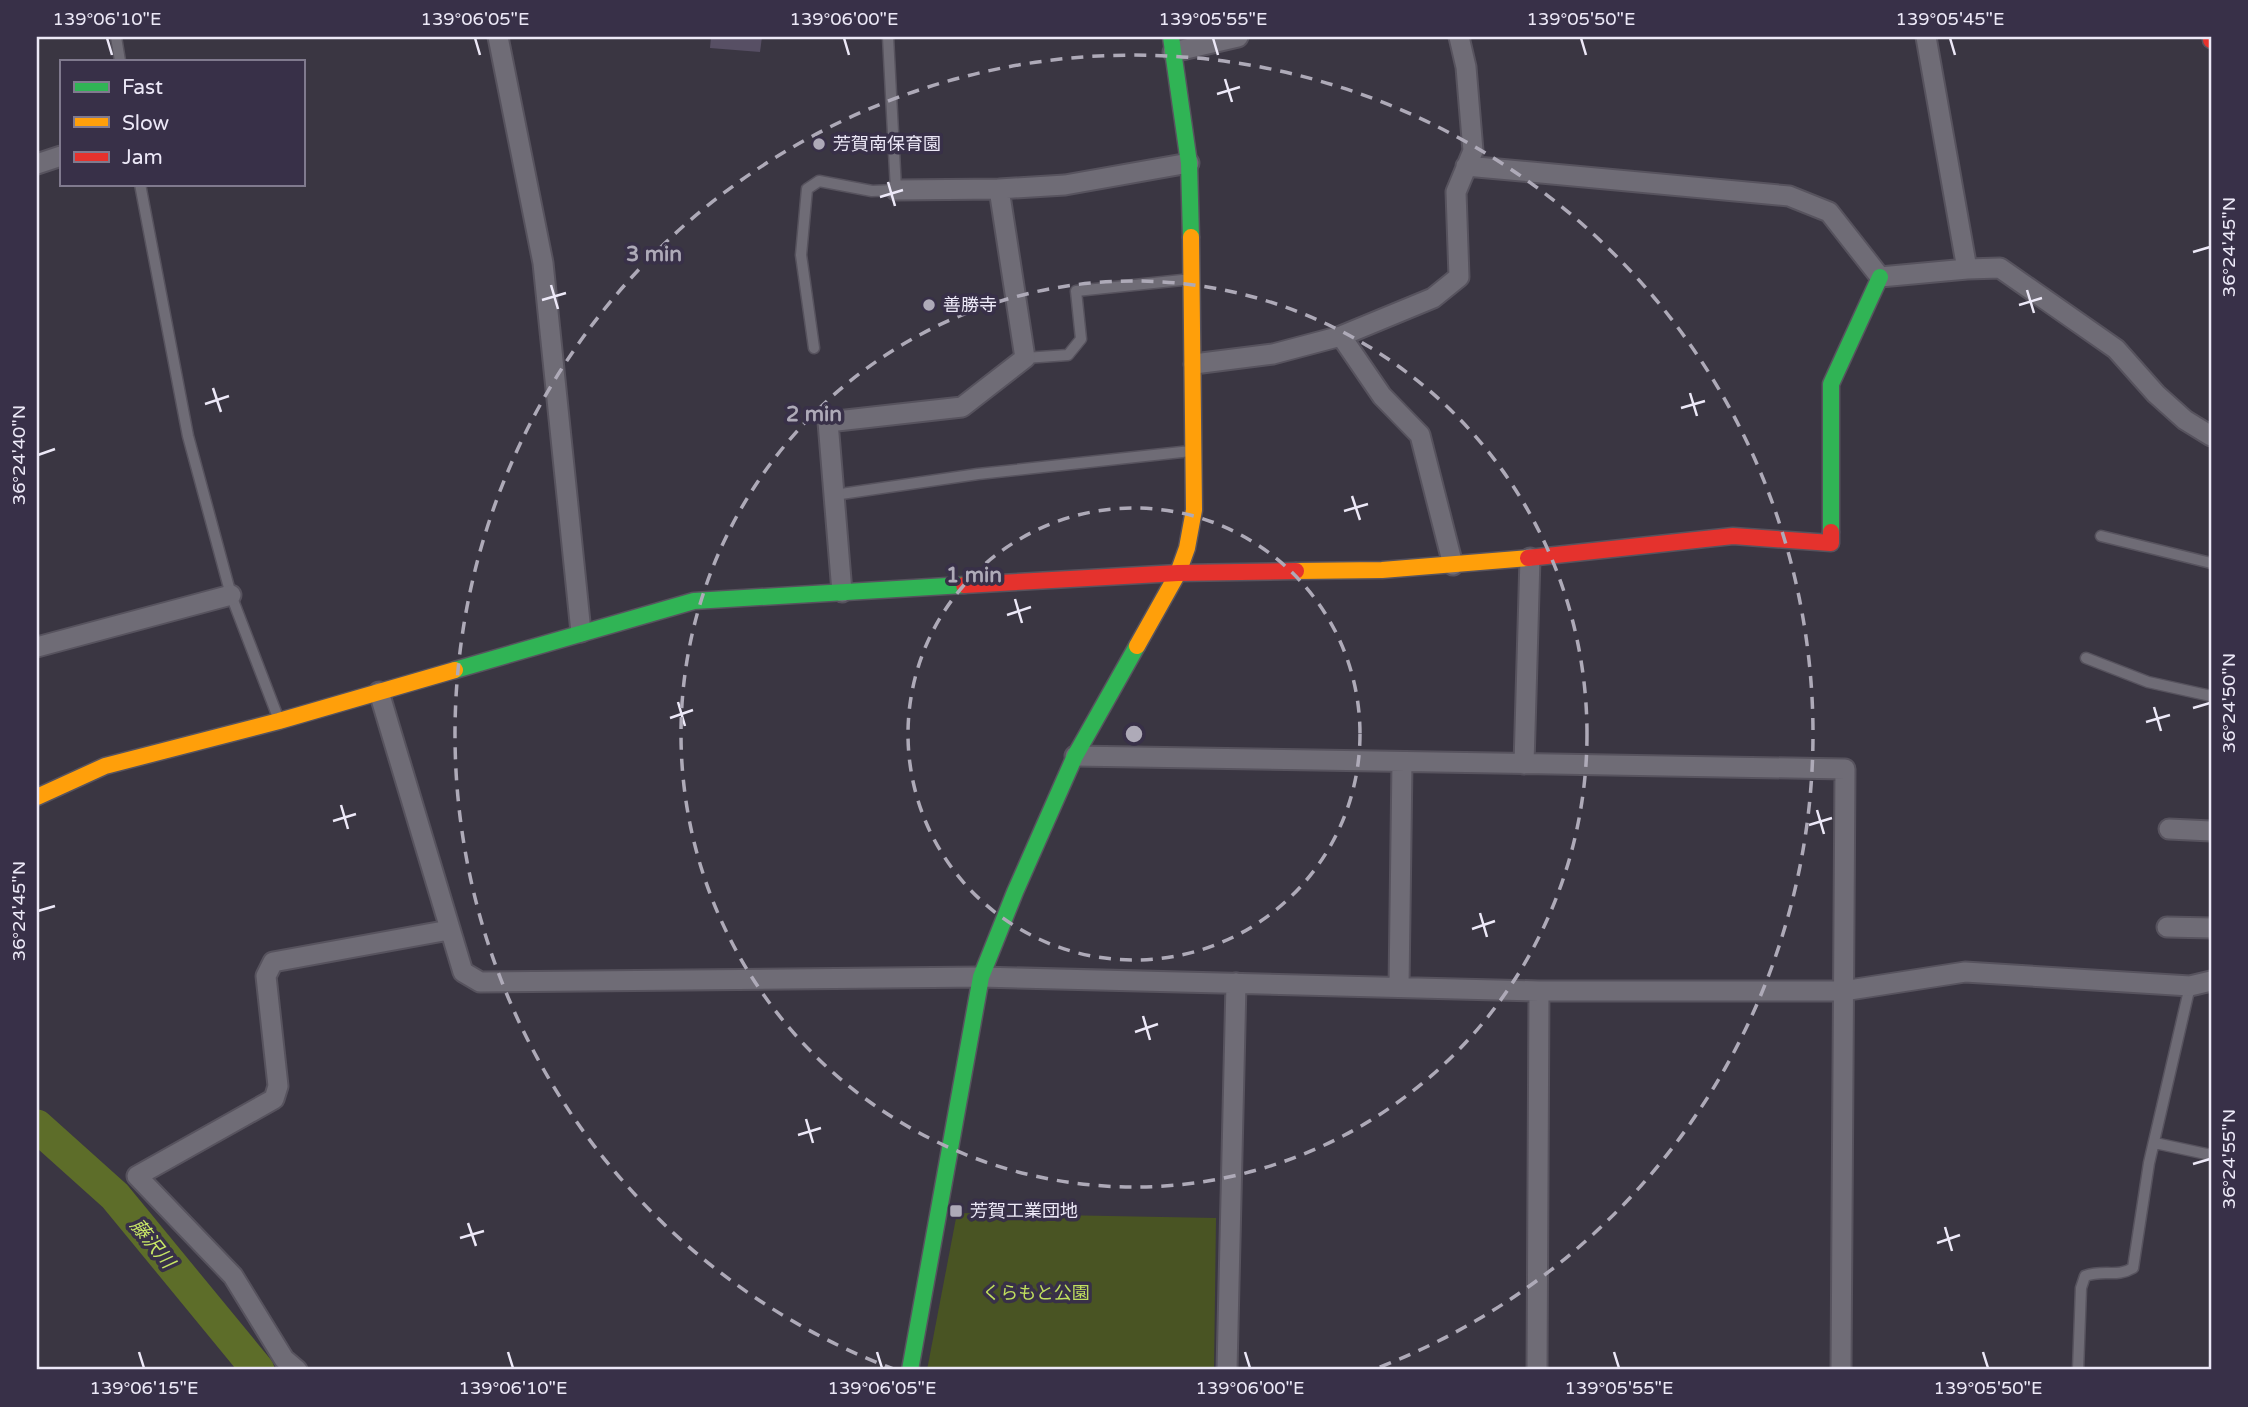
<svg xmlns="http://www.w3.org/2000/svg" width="2248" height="1407" font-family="'Varela Round','Noto Sans JP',sans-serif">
  <rect width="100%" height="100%" fill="#3a3642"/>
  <path fill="#495423" d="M 957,1213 L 1216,1218 L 1214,1370 L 927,1370 Z"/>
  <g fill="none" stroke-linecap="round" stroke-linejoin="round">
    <path stroke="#5d6d29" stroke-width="33" d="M 37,1126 L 115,1196 L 258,1370"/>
  </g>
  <path fill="#574f64" d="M 711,37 L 762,37 L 760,52 L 710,48 Z"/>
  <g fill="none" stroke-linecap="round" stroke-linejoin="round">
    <g stroke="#57535e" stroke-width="13">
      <path id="lane" d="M 116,37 L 120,61
        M 140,184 L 188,436 L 231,595 L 279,720
        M 814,348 L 801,255 L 807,189 L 819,181 L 872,191 L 896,190 L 888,37
        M 1025,358 L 1068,355 L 1081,339 L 1076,291 L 1192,279
        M 834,495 L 978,474 L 1191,451
        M 2101,536 L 2211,563
        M 2086,658 L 2148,682 L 2211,696
        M 2155,1143 L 2211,1155
        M 2078,1370 L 2081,1288 L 2085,1276 C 2105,1269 2116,1278 2133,1268 L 2149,1163 L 2190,986"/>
    </g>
    <g stroke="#57535e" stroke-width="23">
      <path id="street" d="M 498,37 L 543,263 L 581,632
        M 1173,52 L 1238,37
        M 37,164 L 61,156
        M 1466,166 L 1789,196 L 1829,212 L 1880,277 L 1967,269 L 1926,37
        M 896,190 L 999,189 L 1065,185 L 1189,163
        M 1967,269 L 2000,268 L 2116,349 L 2156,394 L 2185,420 L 2211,436
        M 1194,364 L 1273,354 L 1341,336
        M 1453,565 L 1420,435 L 1382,396 L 1341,336 L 1433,298 L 1459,277 L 1456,192 L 1473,151 L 1466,67 L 1459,37
        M 842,592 L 828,422 L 962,407 L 1025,358 L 999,189
        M 37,647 L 231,595
        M 379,692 L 463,972 L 480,982 L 981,977 L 1539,991 L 1843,991 L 1965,972 L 2190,986 L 2211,981
        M 1075,756 L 1845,769 L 1841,1370
        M 1524,764 L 1530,558
        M 2169,829 L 2211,831
        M 2167,927 L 2211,928
        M 1399,987 L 1402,762
        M 297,1370 L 284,1359 L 233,1276 L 137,1176 L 274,1099 L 278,1086 L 266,976 L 273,962 L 449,930
        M 1227,1370 L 1236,983
        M 1537,1370 L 1539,991"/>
    </g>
    <g stroke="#57535e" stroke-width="19">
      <path id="fast" d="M 1171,37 L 1189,163 L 1191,237
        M 1831,532 L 1831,384 L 1880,277
        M 455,670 L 694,601 L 964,585
        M 910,1370 L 981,977 L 1015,892 L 1075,756 L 1137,646"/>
    </g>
    <g stroke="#57535e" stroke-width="19">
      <path id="slow" d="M 1296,571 L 1382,570 L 1528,558
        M 1137,646 L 1178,573 L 1187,548 L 1194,510 L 1191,237
        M 37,797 L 105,766 L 279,721 L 455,670"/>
    </g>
    <g stroke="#57535e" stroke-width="19">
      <path id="jam" d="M 2211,37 L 2211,40
        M 1528,558 L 1733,536 L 1831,543 L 1831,532
        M 964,585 L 1178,573 L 1296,571"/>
    </g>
    <use href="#lane" stroke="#6f6c76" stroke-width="10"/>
    <use href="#street" stroke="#6f6c76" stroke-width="19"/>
    <use href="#fast" stroke="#30b455" stroke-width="16"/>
    <use href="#slow" stroke="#ff9f0a" stroke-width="16"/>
    <use href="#jam" stroke="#e5322d" stroke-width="16"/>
  </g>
  <path fill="none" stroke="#ece8f7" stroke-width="2.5" d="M 107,38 L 112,55M 475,38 L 480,55M 844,38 L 849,55M 1213,38 L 1218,55M 1581,38 L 1586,55M 1950,38 L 1955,55M 1225,79 L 1232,102M 1217,94 L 1240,87M 888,182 L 895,206M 880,197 L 903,190M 2193,252 L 2210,247M 551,285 L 558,309M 2027,290 L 2034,313M 542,300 L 566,293M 2019,305 L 2042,298M 213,388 L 221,412M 1690,393 L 1697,416M 205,404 L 229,396M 1681,408 L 1705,401M 38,455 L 55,449M 1352,496 L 1360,520M 1344,511 L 1368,504M 1015,599 L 1022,623M 1007,615 L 1031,607M 678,702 L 685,726M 2154,707 L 2161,731M 2193,708 L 2210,703M 670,718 L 693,710M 2146,722 L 2170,715M 341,805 L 348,829M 1817,810 L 1824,834M 333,821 L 356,814M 1809,825 L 1832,818M 38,911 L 55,906M 1480,913 L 1487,937M 1472,929 L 1495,921M 1143,1016 L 1150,1040M 1135,1032 L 1158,1024M 806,1119 L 813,1143M 798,1135 L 821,1128M 2193,1164 L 2210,1159M 468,1223 L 476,1246M 1945,1227 L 1952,1251M 460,1238 L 484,1231M 1937,1243 L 1960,1235M 139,1352 L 144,1368M 508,1352 L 513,1368M 877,1352 L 882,1368M 1245,1352 L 1250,1368M 1614,1352 L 1619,1368M 1983,1352 L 1988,1368"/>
  <g fill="none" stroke="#aeaab8" stroke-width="3.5" stroke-dasharray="12 9">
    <circle cx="1134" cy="734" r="226"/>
    <circle cx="1134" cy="734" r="453"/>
    <path d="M896 1370A679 679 0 1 1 1372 1370"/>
  </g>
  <g fill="#aeaab8" stroke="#383048" stroke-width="2.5">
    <circle cx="819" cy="144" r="7"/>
    <circle cx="929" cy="305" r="7"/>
    <rect x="949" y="1204" width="14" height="14" rx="3.5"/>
  </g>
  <g text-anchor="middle" stroke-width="7" stroke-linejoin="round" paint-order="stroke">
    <g font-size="18" fill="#ece8f7" stroke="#383048" text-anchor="start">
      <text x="833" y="150">芳賀南保育園</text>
      <text x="943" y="311">善勝寺</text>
      <text x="970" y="1217">芳賀工業団地</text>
    </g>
    <g font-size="18" fill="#c0df5e" stroke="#383048">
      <text x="1036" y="1299">くらもと公園</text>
    </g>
    <g font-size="19" font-style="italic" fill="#c8e766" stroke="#383048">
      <text transform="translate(153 1243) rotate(51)" y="7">藤沢川</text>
    </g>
  </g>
  <circle cx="1134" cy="734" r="10" fill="#aeaab8" stroke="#383048" stroke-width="3.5"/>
  <g font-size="21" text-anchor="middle" font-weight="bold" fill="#aeaab8" stroke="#383048" stroke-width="7" stroke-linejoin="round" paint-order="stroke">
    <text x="654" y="261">3 min</text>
    <text x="814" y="421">2 min</text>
    <text x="974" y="582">1 min</text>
  </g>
  <rect width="2248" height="1407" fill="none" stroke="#383048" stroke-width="77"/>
  <rect x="60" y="60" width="245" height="126" fill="#383048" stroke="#807a8e" stroke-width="2"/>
  <rect x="74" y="82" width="35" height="10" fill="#30b455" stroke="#807a8e" stroke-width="2"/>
  <text x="122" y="94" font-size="21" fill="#ece8f7">Fast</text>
  <rect x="74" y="117" width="35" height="10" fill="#ff9f0a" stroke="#807a8e" stroke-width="2"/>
  <text x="122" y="130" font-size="21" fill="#ece8f7">Slow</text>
  <rect x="74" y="152" width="35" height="10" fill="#e5322d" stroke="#807a8e" stroke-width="2"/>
  <text x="122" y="164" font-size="21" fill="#ece8f7">Jam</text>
  <rect x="38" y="38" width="2172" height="1330" fill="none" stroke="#ece8f7" stroke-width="2.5"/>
  <g font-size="18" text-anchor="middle" fill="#ece8f7">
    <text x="107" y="25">139°06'10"E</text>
    <text x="475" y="25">139°06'05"E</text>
    <text x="844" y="25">139°06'00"E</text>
    <text x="1213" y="25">139°05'55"E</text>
    <text x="1581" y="25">139°05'50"E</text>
    <text x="1950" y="25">139°05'45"E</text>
    <text transform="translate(2229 247) rotate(-90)" y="6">36°24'45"N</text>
    <text transform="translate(19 455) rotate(-90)" y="6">36°24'40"N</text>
    <text transform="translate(2229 703) rotate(-90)" y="6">36°24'50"N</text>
    <text transform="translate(19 911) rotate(-90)" y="6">36°24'45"N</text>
    <text transform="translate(2229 1159) rotate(-90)" y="6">36°24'55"N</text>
    <text x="144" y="1394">139°06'15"E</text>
    <text x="513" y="1394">139°06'10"E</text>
    <text x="882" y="1394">139°06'05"E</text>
    <text x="1250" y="1394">139°06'00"E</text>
    <text x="1619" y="1394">139°05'55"E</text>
    <text x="1988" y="1394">139°05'50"E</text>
  </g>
</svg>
